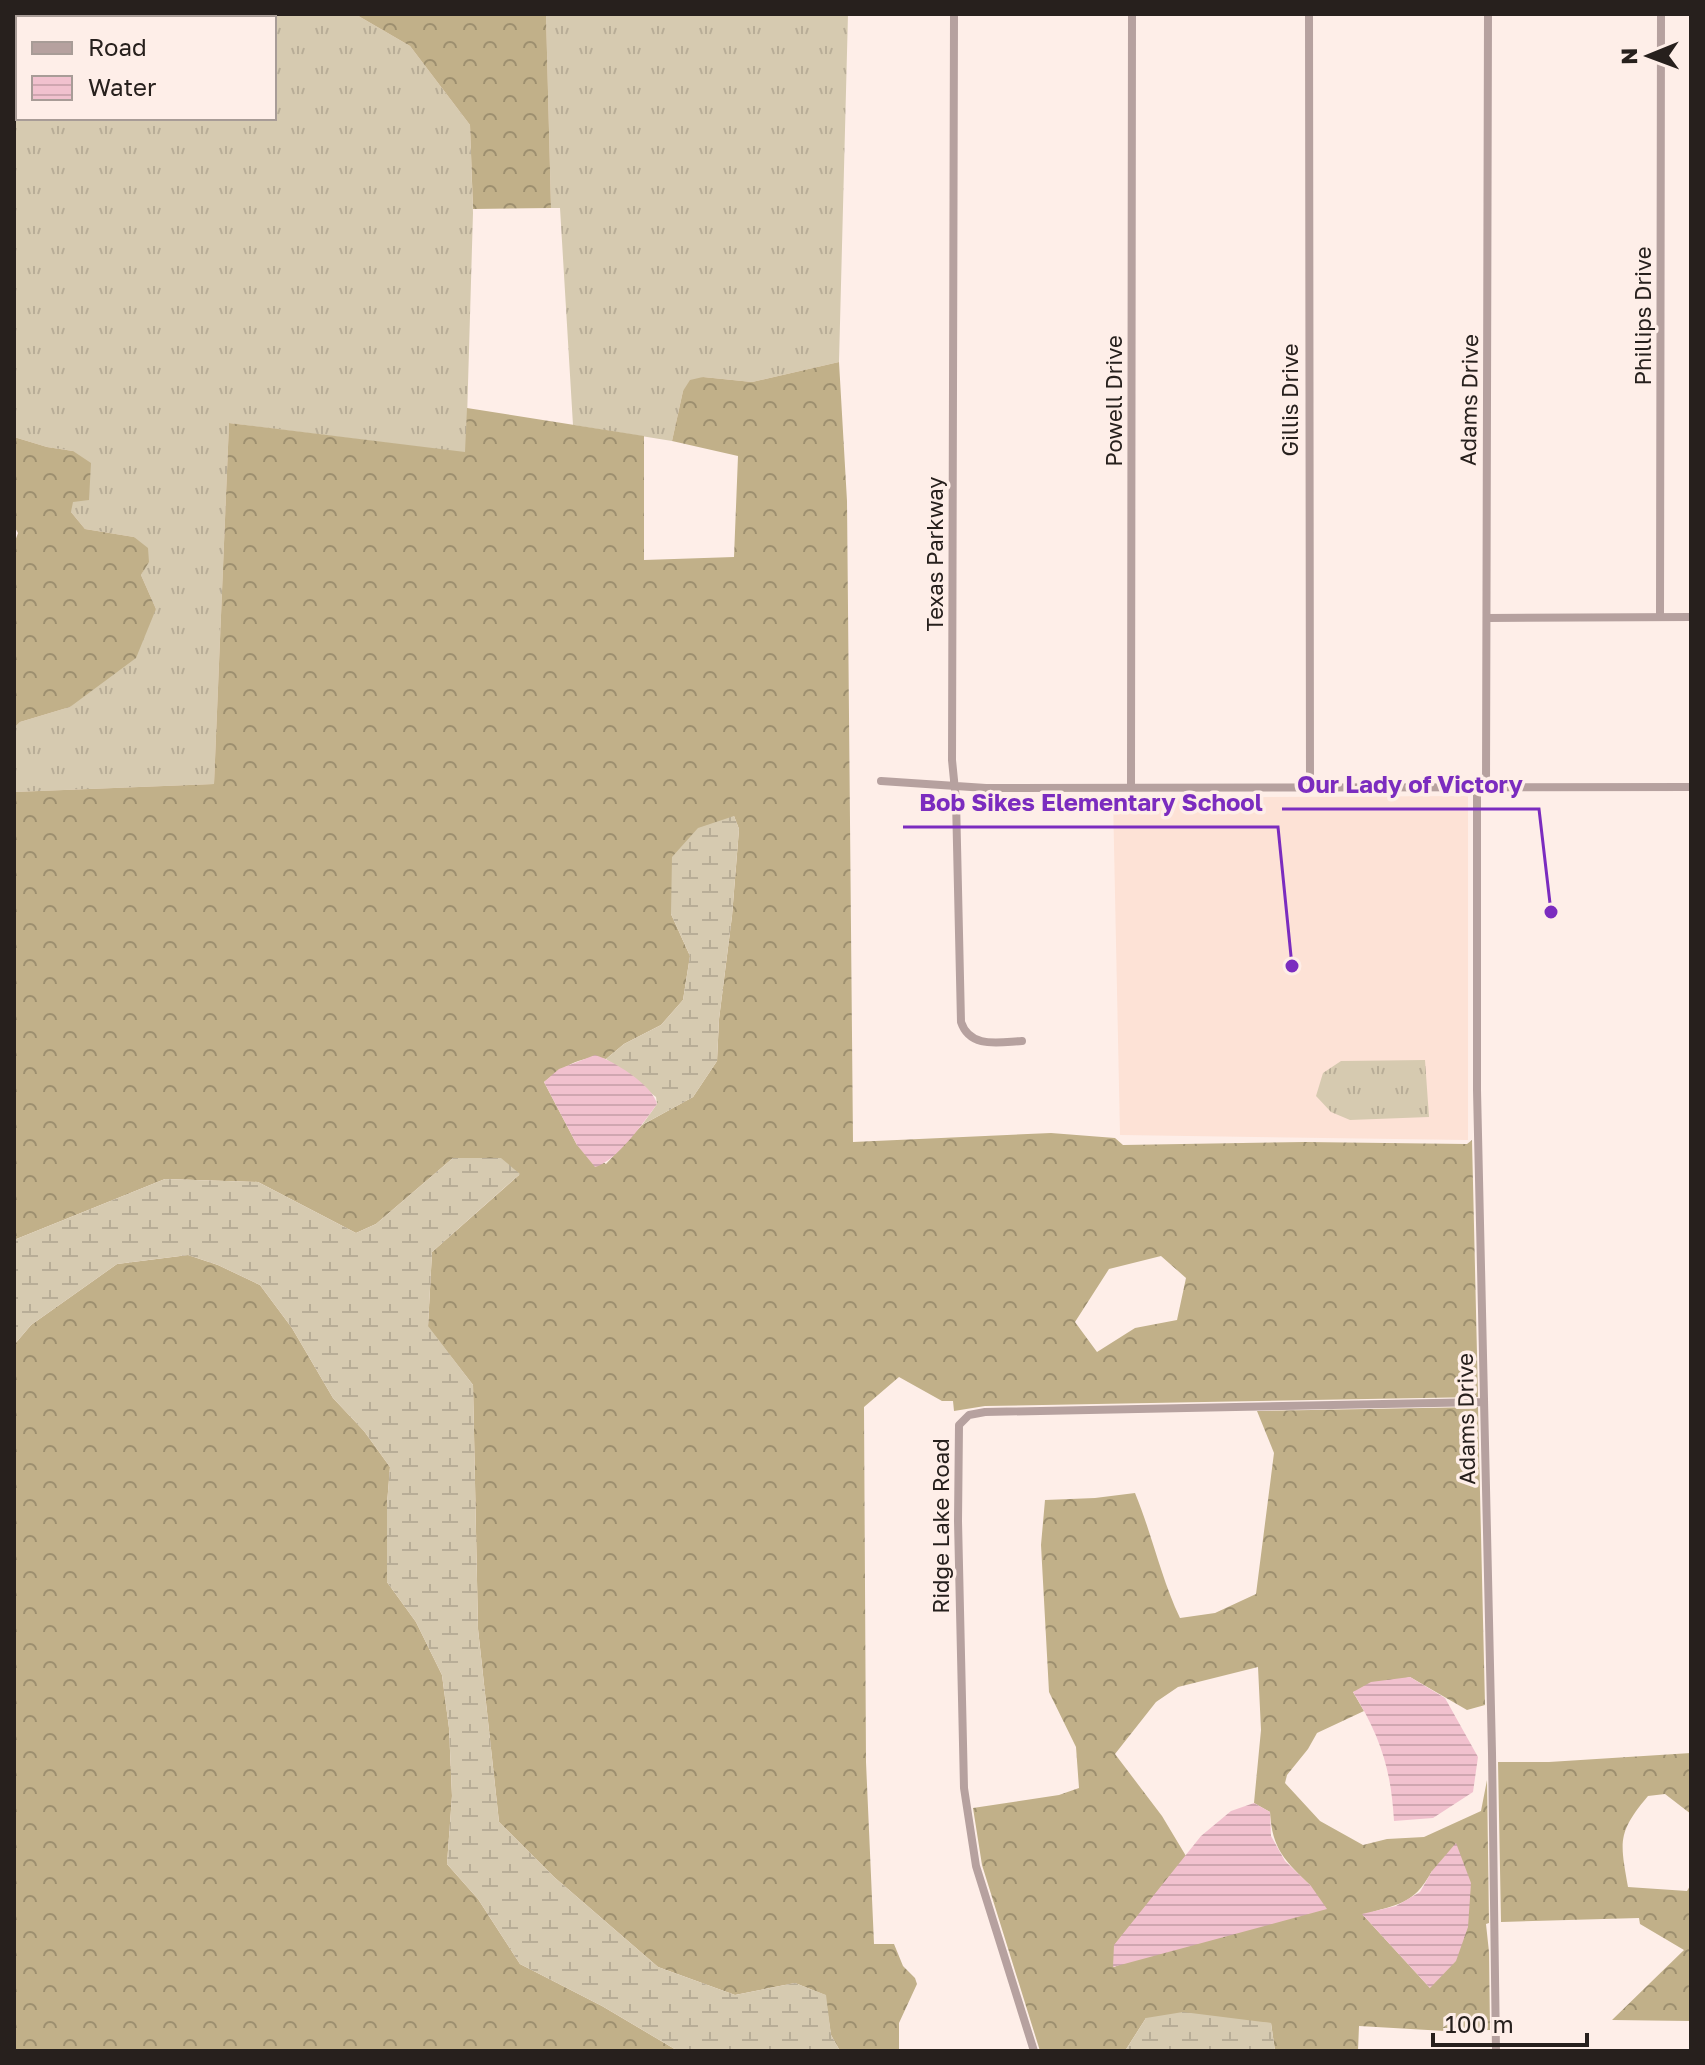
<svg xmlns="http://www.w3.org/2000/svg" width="1705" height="2065" font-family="'Golos Text',sans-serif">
  <defs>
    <pattern id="grass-tufts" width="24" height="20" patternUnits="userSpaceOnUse" patternTransform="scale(2)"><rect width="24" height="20" fill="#d6cab0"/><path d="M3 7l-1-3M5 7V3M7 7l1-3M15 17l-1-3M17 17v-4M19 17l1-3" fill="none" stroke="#b8ad97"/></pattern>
    <pattern id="forest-crowns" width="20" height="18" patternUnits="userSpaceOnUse" patternTransform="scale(2)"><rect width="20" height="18" fill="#c1b089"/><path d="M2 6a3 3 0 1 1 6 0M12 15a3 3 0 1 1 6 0" fill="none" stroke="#9d8f6f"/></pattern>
    <pattern id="wetland-marsh" width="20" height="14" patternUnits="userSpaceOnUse" patternTransform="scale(2)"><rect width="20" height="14" fill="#d6cab0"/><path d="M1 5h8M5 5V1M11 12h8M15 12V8" fill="none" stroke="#b8ad97"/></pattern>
    <pattern id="water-rules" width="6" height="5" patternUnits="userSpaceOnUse" patternTransform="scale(2)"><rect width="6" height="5" fill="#f1c1ce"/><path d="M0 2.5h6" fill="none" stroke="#cfa6b0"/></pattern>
  </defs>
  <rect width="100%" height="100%" fill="#feeee8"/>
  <path fill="#fde2d6" d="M 1468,796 L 1468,1140 L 1120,1135 L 1113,798 Z"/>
  <path fill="url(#grass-tufts)" fill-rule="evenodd" d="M 14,14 L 355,14 L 410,46 L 470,125 L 473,213 L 466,453 L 229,423 L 214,784 L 14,792 L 14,728 L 20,722 L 70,707 L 156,609 L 141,575 L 148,562 L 134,537 L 85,529 L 71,512 L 73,451 L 47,447 L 14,437 ZM 18,18 L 274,18 L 274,118 L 18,118 Z
    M 546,14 L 848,14 L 839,362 L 752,382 L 703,377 L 683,391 L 672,441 L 573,425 L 560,208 L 551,208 Z
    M 1425,1060 L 1429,1117 L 1350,1120 L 1331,1112 L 1316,1096 L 1323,1073 L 1341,1061 Z"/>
  <path fill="url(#forest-crowns)" fill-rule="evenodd" d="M 355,14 L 546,14 L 551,208 L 473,209 L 470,125 L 410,46 Z
    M 839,362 L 847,501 L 853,1142 L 1051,1133 L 1115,1138 L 1123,1145 L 1305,1142 L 1467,1144 L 1472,1140 L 1478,1397 L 985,1406 L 954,1411 L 953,1401 L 942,1401 L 899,1377 L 864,1407 L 866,1762 L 874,1944 L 894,1944 L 903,1966 L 915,1978 L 917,1984 L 899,2023 L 899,2051 L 840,2051 L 831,2035 L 825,1995 L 795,1983 L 735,1995 L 658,1967 L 554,1877 L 499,1822 L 478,1629 L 473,1385 L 428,1327 L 432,1252 L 519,1175 L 453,1158 L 376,1224 L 356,1233 L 258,1182 L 165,1179 L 14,1240 L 14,792 L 214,784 L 229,423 L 465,452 L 467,408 L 644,436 L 644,560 L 734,557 L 738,456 L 672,441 L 683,391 L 690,380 L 703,377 L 752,382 ZM 734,816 L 739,829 L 732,916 L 719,1019 L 717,1061 L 693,1097 L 642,1125 L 606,1164 L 577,1145 L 544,1082 C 561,1068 584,1053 606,1059 L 624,1044 L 661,1025 L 683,1000 L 690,956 L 671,914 ZM 1161,1256 L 1186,1278 L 1177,1320 L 1135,1328 L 1097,1352 L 1075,1322 L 1109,1269 Z
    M 14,437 L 47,447 L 73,451 L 91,463 L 89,500 L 73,502 L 71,512 L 85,529 L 134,537 L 148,548 L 149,562 L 141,575 L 156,609 L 136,658 L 70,707 L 20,722 L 14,728 L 14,544 L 18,533 L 14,526 Z
    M 188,1255 L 218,1265 L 260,1285 L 292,1328 L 333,1398 L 364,1431 L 390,1467 L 387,1504 L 387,1582 L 416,1622 L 442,1675 L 449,1728 L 452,1796 L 447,1864 L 478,1899 L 520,1964 L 602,2006 L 678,2051 L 14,2051 L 14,1345 L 31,1325 L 117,1264 Z
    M 1478,1407 L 1485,1705 L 1467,1710 L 1410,1677 L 1353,1692 L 1364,1711 L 1317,1733 L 1308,1749 L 1287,1775 L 1285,1783 L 1320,1821 L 1363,1845 L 1387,1839 L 1424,1837 L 1481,1811 L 1487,1780 L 1489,1923 L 1486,1924 L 1489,1952 L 1490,2030 L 1445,2031 L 1359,2026 L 1358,2051 L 1275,2051 L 1271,2023 L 1146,2018 L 1125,2051 L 1040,2051 L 982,1865 L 973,1808 L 1059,1795 L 1079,1788 L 1076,1747 L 1049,1692 L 1041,1545 L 1045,1500 L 1095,1498 L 1135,1493 C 1152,1534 1161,1578 1180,1618 L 1215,1613 L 1256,1594 L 1274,1453 L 1257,1411 ZM 1258,1667 L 1261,1730 L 1254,1803 L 1270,1812 C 1272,1849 1285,1861 1311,1886 L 1114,1967 L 1114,1946 L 1186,1856 L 1162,1816 L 1115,1754 L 1156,1702 L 1178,1687 ZM 1432,1871 L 1430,1988 L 1363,1915 C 1398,1903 1412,1907 1432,1871 Z
    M 1691,1753 L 1691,1814 L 1665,1794 L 1648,1796 C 1617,1833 1620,1841 1628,1887 L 1687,1891 L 1691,1884 L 1691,2021 L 1612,2020 L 1684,1950 L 1640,1924 L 1639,1918 L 1501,1922 L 1498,1762 L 1549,1762 Z"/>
  <path fill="url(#wetland-marsh)" d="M 734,816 L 739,829 L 732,916 L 719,1019 L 717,1061 L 693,1097 L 642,1125 L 657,1104 L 656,1097 L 606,1059 L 624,1044 L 661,1025 L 683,1000 L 690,956 L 671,914 L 672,857 L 698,828 Z
    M 453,1158 L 501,1158 L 520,1174 L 432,1252 L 428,1326 L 473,1385 L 478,1629 L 499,1822 L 554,1877 L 658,1967 L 735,1995 L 795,1983 L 826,1995 L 831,2035 L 840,2051 L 678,2051 L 602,2006 L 520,1964 L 478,1899 L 447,1864 L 452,1796 L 449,1728 L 442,1675 L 416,1622 L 387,1582 L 387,1504 L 390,1467 L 364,1431 L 333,1398 L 292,1328 L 260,1285 L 218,1265 L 188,1255 L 117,1264 L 31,1325 L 14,1345 L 14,1240 L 165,1179 L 258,1182 L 356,1233 L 376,1224 Z
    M 1183,2012 L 1271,2023 L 1275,2051 L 1125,2051 L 1146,2018 Z"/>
  <path fill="url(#water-rules)" d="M 595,1055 C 612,1060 653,1085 657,1104 C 644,1122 616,1162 595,1167 L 577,1145 L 544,1082 L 559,1069 Z
    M 1410,1677 L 1445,1698 L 1478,1757 L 1473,1792 L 1433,1818 L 1394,1821 C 1391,1768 1380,1736 1353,1692 L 1371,1682 Z
    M 1254,1803 L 1270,1812 L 1271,1836 L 1285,1861 L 1311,1886 L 1327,1909 L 1113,1967 L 1114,1945 L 1201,1836 L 1231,1811 Z
    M 1456,1843 L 1471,1883 L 1468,1927 L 1456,1961 L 1430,1988 L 1362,1914 L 1396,1906 L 1420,1892 L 1432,1871 Z"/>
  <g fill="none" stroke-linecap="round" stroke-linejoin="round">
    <path stroke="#b6a19f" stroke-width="8" d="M 954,14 L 952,760 L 956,800 L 961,1022 C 970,1049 999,1042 1022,1041
      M 1309,14 L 1310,785
      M 1660,617 L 1661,14
      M 1487,618 L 1691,617
      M 881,781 L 986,788 L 1691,787
      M 1477,786 L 1477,1090 L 1492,1753 L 1496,2051
      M 1486,786 L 1488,14
      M 1131,788 L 1132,14
      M 1034,2051 L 976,1866 L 964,1788 L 958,1521 L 959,1425 L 969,1415 L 985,1412 L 1484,1402"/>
  </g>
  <g text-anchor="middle" stroke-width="7" stroke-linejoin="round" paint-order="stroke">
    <g font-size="22" fill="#27201d" stroke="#feeee8">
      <text transform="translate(1643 316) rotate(-90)" y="8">Phillips Drive</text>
      <text transform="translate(1290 400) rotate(-90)" y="8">Gillis Drive</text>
      <text transform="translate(1469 400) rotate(-89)" y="8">Adams Drive</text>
      <text transform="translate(1114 401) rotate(-90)" y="8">Powell Drive</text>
      <text transform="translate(935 554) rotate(-90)" y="8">Texas Parkway</text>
      <text transform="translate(1466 1419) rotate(-91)" y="8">Adams Drive</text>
      <text transform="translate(941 1526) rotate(-90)" y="8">Ridge Lake Road</text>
    </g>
  </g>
  <path fill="none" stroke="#7b2cbf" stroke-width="3" d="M1551 912L1539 809H1282M1292 966L1278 827H903"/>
  <g fill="#7b2cbf" stroke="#feeee8" stroke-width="3">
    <circle cx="1551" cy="912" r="8"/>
    <circle cx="1292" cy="966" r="8"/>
  </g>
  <g font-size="24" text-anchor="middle" font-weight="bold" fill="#7b2cbf" stroke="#feeee8" stroke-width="7" stroke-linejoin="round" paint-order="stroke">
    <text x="1410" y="793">Our Lady of Victory</text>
    <text x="1091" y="811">Bob Sikes Elementary School</text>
  </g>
  <rect width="1705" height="2065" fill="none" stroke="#27201d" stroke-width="32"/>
  <rect x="16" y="16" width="260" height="104" fill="#feeee8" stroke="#a89c97" stroke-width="2"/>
  <rect x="32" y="42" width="40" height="12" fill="#b6a19f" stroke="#a89c97" stroke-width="2"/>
  <text x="88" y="56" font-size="24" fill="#27201d">Road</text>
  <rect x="32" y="76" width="40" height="24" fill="url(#water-rules)" stroke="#a89c97" stroke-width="2"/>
  <text x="88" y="96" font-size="24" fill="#27201d">Water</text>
  <g transform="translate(1649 56) rotate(269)" stroke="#feeee8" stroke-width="6" paint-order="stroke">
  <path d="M0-6L14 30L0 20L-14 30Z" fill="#27201d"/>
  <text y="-12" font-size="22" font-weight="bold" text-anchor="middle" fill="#27201d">N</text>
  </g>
  <path d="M1433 2033v12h154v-12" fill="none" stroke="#27201d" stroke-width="4"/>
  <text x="1445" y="2033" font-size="24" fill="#27201d" stroke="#feeee8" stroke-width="6" paint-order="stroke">100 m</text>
</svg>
